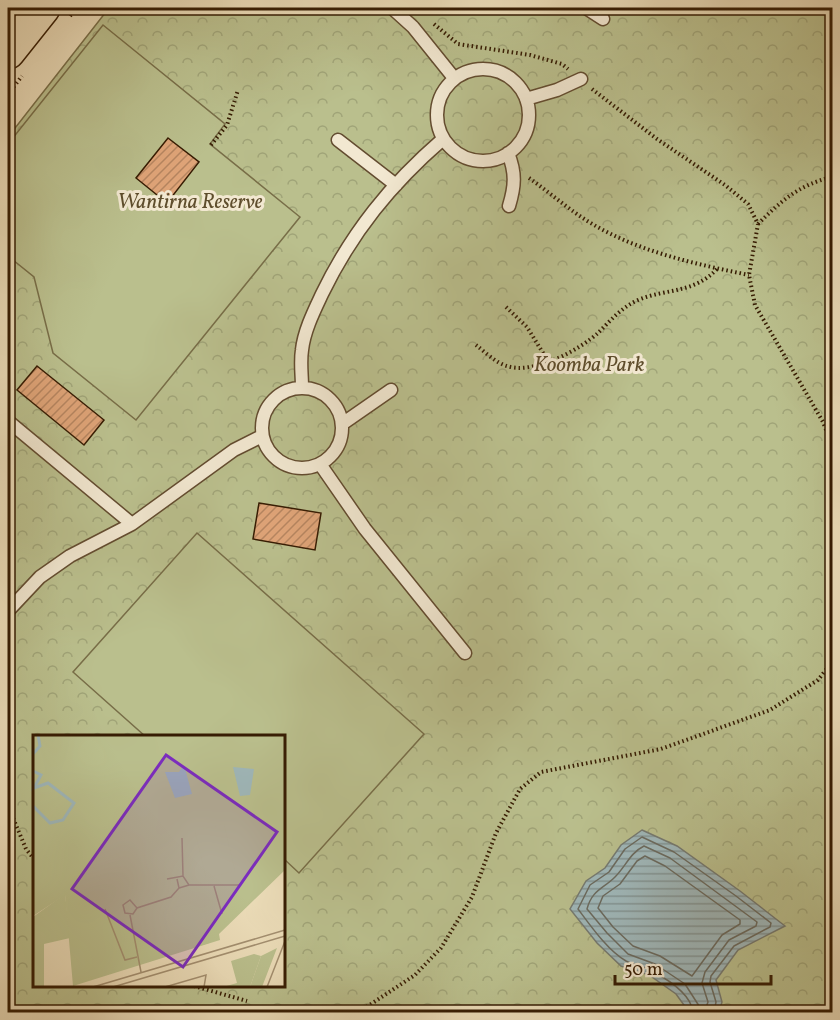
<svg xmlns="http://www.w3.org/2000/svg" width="840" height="1020" font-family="Vollkorn,serif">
  <defs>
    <pattern id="park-crowns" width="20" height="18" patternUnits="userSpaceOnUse" patternTransform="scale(1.5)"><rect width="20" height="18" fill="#babf8d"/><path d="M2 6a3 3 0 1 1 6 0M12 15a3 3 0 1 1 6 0" fill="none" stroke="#a0a478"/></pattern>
    <pattern id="water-rules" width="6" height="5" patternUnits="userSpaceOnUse" patternTransform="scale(1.5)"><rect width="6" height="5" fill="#9fb8bb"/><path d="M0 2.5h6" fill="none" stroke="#829596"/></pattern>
    <pattern id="building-hatch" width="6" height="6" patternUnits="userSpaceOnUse" patternTransform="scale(1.5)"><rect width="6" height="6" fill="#dfa478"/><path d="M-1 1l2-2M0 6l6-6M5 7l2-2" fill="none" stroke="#b68560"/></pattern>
  </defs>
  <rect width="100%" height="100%" fill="#ebdcb8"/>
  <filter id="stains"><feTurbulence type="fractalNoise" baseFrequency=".00333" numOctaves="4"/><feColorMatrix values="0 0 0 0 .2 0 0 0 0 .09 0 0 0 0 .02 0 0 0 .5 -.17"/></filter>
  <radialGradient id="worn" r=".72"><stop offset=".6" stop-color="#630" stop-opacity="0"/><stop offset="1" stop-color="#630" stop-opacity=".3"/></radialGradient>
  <path fill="url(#park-crowns)" stroke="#786e48" stroke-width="1.5" fill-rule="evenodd" d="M 109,8 L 832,8 L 832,1012 L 8,1012 L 8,137 ZM 34,736 L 284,736 L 284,986 L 34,986 Z"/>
  <path fill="#babf8d" stroke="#786e48" stroke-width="1.5" d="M 103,25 L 225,124 L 210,144 L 300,217 L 136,420 L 53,353 L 34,277 L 8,256 L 8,144 Z
    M 197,533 L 424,734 L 299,873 L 284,859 L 284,736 L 145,736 L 73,672 Z"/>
  <path fill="url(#water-rules)" stroke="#757a71" stroke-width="1.5" d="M 642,830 L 677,846 L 740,891 L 785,926 L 738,950 L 716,980 L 722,1002 L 719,1012 L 689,1012 L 676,994 L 649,975 L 621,966 L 597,943 L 570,909 L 586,881 L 605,868 L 621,845 Z"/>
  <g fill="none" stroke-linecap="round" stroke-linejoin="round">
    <path stroke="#6a6a5f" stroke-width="1.5" d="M 644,846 L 670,858 L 757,922 L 756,926 L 729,940 L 705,972 L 702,983 L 708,1002 L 705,1010 L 701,1009 L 685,984 L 655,964 L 628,954 L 607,933 L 587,909 C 592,890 603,889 615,877 C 626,866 630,853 644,846 Z
      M 645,856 L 665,866 L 740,920 L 740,924 L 722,935 L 692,976 L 660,956 L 633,946 L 613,927 L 598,908 L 603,896 L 620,884 L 637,861 Z
      M 693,1012 C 691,994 667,979 652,971 C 644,966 634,965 626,961 C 608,951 590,925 578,909 L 590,885 L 609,872 L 625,849 L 642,837 L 674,852 L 736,896 L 771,923 L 770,927 L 734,946 L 711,976 L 710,982 L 716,1002 L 714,1012"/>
  </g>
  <path fill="url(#building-hatch)" stroke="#361c03" stroke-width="1.5" d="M 168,138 L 199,162 L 167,203 L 136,178 Z
    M 37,366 L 104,420 L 84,445 L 17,390 Z
    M 259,503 L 321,513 L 315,550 L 253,539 Z"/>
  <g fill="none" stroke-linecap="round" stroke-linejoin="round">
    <g stroke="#634c30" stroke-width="15">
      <path id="service" d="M 392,8 L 413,27 L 454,78
        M 586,8 L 603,19
        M437 115a46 46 0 1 1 92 0a46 46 0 1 1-92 0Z
        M 526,99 L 557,90 L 581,79
        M 338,140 L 396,185
        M 508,153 C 516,173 515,186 509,206
        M 302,387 C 302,375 300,362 302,350 C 304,331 314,311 322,294 C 352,232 391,184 443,139
        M262 428a40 40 0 1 1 80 0a40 40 0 1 1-80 0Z
        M 8,421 L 132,524
        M 342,424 L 391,390
        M 320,464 L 365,529 L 465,653
        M 8,611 L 40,577 L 70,556 L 132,524 L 234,450 L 262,436"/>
    </g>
    <g stroke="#361c03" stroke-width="36">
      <path id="primary" d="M 8,52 L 43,8"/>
    </g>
    <path stroke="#361c03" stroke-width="4" stroke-dasharray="1.5 3" stroke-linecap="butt" d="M 70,16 L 76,8
      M 434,24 L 458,44 L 530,55 L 562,64 L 568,69
      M 592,89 L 657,139 L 725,185 L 748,204 L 758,224 L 749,275 L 755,305 L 823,422 L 832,445
      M 8,94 L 22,76
      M 211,145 L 227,125 L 238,90
      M 529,178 C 549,192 568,209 589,222 C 636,251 695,264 749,275
      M 758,224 C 782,200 799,185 832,177
      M 506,307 L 527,327 L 548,361
      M 476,345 C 485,352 496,363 507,366 C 533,375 580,350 599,332 C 611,320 622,307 638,300 C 667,288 694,294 718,268
      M 8,806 L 26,849 L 34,859
      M 194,986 L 247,1001
      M 354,1012 L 368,1006 L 415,975 L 441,948 L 472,897 L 496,833 L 520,789 L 541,772 L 661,749 L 770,710 L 818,680 L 832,662"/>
    <use href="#service" stroke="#f2e8d1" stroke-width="12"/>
    <use href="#primary" stroke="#ebdcb8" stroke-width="33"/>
  </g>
  <g text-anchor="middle" stroke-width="6" stroke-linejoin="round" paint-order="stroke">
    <g font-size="21" font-style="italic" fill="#5e4d2c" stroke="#f2e8d1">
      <text x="190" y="208">Wantirna Reserve</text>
      <text x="589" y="371">Koomba Park</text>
    </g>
  </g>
  <g transform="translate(33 735)">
    <rect width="252" height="252" fill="#ebdcb8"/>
    <path d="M 0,0 L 18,0 L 22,70 L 16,90 L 0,106 ZM 32,159 L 37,203 L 11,209 L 11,252 L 0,252 L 0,182 Z" fill="#babf8d"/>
    <path d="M 221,219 L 228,221 L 217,252 L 190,252 L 204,248 L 198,226 Z" fill="#babf8d"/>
    <path d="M 0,0 L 252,0 L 252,135 L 186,199 L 187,205 L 40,251 L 32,160 L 0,181 L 0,98 L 14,85 L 18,49 L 0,37 Z" fill="#babf8d"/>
    <path d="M 191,89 L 202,136 L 173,143 L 162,96 ZM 171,164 L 176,208 L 139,219 L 130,176 ZM 244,213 L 229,252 L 217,252 L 228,221 Z" fill="#babf8d"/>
    <path d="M 151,30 L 159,59 L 142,63 L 132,37 L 146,37 ZM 200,32 L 221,34 L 217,60 L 207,61 Z" fill="#9fb8bb"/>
    <path fill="none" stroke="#9fb8bb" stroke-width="3" d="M 0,19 L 7,11 L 5,0M 0,36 L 8,40 L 1,53 L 15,48 L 41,68 L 30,85 L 17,88 L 0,71"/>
    <path fill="none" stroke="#a38f70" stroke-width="1.5" d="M 149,103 L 150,141M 134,144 L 150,141 L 156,150 L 146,153 L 144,144M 156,150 L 208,150M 181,151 L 189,179M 104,173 L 97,165 L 90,170 L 92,178 L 100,179 L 104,173 L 138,162 L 146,153M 72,174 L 92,225 L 104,222M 97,180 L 108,237M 60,252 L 252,195M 80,252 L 252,201M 132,252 L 173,240 L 171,252M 234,252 L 252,206"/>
    <path fill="#7b2cbf" fill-opacity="0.15" stroke="#7b2cbf" stroke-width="3" d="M 133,20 L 244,97 L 150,232 L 39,154 Z"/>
    <rect width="252" height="252" fill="none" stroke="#361c03" stroke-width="3"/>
  </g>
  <rect width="840" height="1020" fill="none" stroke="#ebdcb8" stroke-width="30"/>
  <rect x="9" y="9" width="822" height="1002" fill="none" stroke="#361c03" stroke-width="3"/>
  <rect x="15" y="15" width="810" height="990" fill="none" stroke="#361c03" stroke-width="1.5"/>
  <path d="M615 975v9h156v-9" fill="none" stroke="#361c03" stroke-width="3"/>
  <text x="624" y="975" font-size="18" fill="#361c03" stroke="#f2e8d1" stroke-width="4.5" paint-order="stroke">50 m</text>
  <rect width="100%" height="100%" filter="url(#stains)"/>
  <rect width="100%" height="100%" fill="url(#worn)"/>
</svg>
